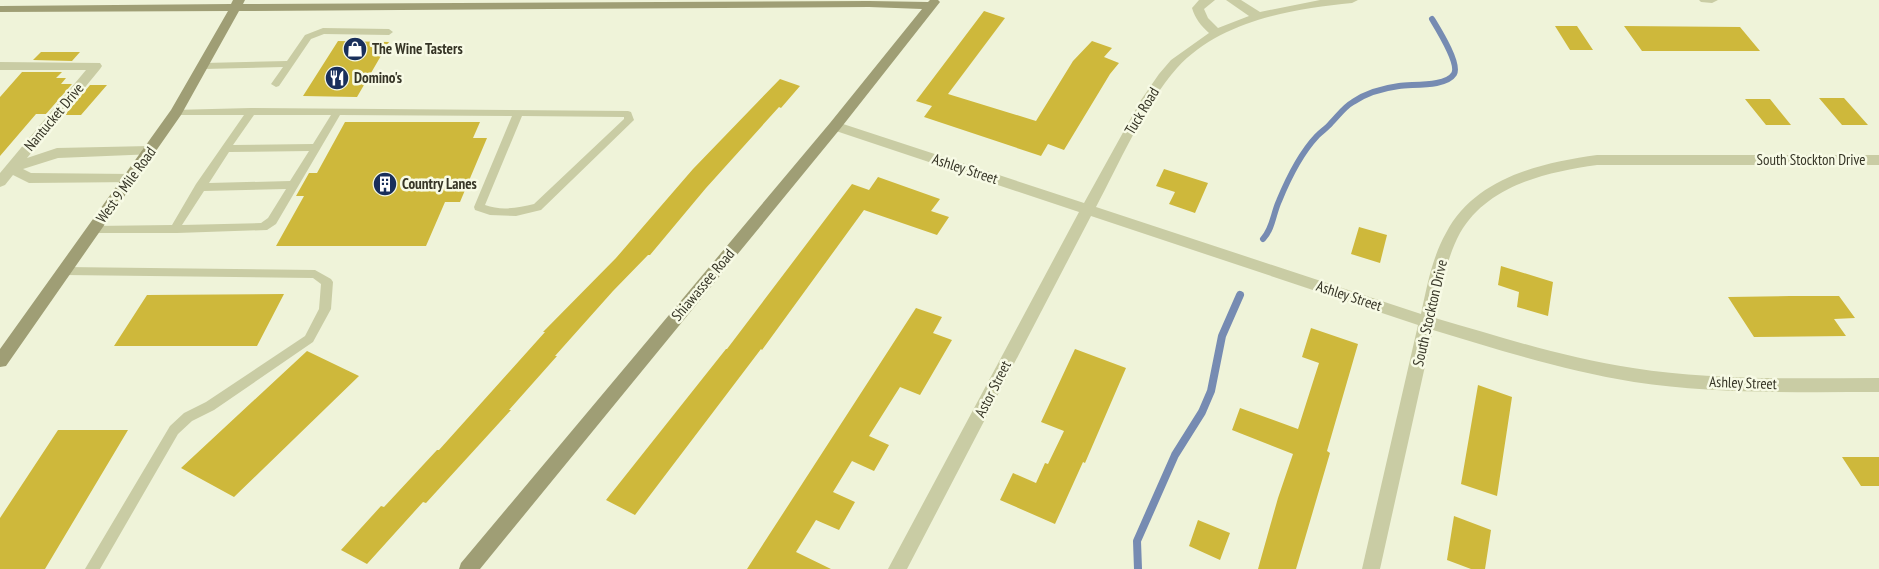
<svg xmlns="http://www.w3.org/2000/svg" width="1879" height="569" font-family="'PT Sans Narrow',sans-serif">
  <rect width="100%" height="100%" fill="#eff3d9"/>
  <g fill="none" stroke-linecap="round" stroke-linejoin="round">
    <path stroke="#768bb2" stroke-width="6" d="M 1263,239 C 1273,228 1273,214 1279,201 C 1288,179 1301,153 1317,136 C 1322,131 1327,128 1331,123 C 1338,116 1344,107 1353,102 C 1366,93 1384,88 1399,86 C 1412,84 1446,87 1454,74 C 1460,64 1438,29 1432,19"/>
    <path stroke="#768bb2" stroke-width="8" d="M 1138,569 L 1137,541 L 1175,455 L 1202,412 L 1211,391 L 1222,336 L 1240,295"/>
  </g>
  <path fill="#ceb83b" d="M 984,11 L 1005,18 L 948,94 L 1036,121 L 1073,61 L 1092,41 L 1112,48 L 1104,57 L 1119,63 L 1110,74 L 1064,150 L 1048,144 L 1041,156 L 924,117 L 932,106 L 916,101 Z
    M 1555,26 L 1577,26 L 1593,50 L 1570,50 Z
    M 1624,26 L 1740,27 L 1760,51 L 1642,51 Z
    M 338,41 L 389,42 L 357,97 L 303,96 Z
    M 41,52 L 80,52 L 72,61 L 33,60 Z
    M 22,72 L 62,72 L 56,78 L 66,78 L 61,84 L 72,84 L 46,114 L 36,114 L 0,156 L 0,97 Z
    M 780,79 L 800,86 L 781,108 L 779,107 L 706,188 L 650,255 L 648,255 L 613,291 L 555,356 L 557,356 L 509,410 L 511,410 L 426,503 L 423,502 L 367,564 L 341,550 L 381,506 L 384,507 L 437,450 L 439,450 L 545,332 L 543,332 L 616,258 L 693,169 Z
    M 90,85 L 107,85 L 81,115 L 65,115 Z
    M 1819,98 L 1844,98 L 1868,125 L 1842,125 Z
    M 1745,99 L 1770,99 L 1791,125 L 1766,125 Z
    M 345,122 L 480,122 L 473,138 L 487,138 L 460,202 L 445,202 L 426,246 L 276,246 L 304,196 L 296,196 L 309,173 L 317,173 Z
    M 1164,169 L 1208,183 L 1195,213 L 1169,204 L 1175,192 L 1156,186 Z
    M 878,177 L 940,199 L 931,211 L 949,217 L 937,235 L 864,210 L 762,350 L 761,349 L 635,515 L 606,500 L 726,349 L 727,349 L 852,184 L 869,190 Z
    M 1359,227 L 1387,235 L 1380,263 L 1351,254 Z
    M 1501,266 L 1553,282 L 1548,316 L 1517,307 L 1519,292 L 1498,285 Z
    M 284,294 L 257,346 L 114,346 L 147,295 Z
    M 1790,296 L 1839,296 L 1855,318 L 1834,319 L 1846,336 L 1754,337 L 1728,297 Z
    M 916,308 L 942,317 L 933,333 L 952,340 L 920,395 L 900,387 L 869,436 L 889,445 L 874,471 L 852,461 L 833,492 L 855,502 L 839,530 L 816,520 L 796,552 L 831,569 L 747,569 Z
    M 1311,328 L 1358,344 L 1327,451 L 1330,453 L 1296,569 L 1258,569 L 1278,498 L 1293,454 L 1232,430 L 1240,408 L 1298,429 L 1319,363 L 1302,357 Z
    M 1075,349 L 1126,368 L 1085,463 L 1083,462 L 1055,524 L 1000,500 L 1013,473 L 1036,483 L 1045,463 L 1048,464 L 1064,431 L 1041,422 Z
    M 307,351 L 359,376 L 234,497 L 181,468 Z
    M 1478,385 L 1512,397 L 1497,496 L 1461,484 Z
    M 58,430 L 128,430 L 45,569 L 0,569 L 0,518 Z
    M 1842,457 L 1879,457 L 1879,486 L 1861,486 Z
    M 1454,516 L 1491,530 L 1485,569 L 1471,569 L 1447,560 Z
    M 1198,520 L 1230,533 L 1220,560 L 1189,546 Z"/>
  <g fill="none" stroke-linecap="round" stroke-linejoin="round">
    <path fill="#c9cca4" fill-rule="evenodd" d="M 323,28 L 389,29 L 393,32 L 389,35 L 324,34 L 311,39 L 279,86 L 276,87 L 271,84 L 283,67 L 204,69 L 199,66 L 204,63 L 287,61 L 305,35 Z
      M 251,108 L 628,111 L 631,112 L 634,120 L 541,210 L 516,216 L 490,215 L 475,210 L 474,207 L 512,116 L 340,115 L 276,224 L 267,230 L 177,233 L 90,233 L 89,230 L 90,227 L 94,226 L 172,225 L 196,184 L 244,115 L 176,115 L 173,114 L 171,112 L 173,110 ZM 254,115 L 331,115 L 313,144 L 233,145 ZM 522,116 L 624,117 L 624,119 L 534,204 C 518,208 501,211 485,205 ZM 309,151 L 290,181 L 209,183 L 229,152 ZM 286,189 L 268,218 L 261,223 L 182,225 L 204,191 Z
      M 65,267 L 315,270 L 331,279 L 333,282 L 331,309 L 313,342 L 214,410 L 192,421 L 178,434 L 100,569 L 85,569 L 170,426 L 184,413 L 206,402 L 305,336 L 319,309 L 321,284 L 313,278 L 65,275 L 59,271 Z"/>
    <path fill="#c9cca4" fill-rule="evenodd" d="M 1199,0 L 1215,0 L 1204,9 L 1208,18 L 1218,28 L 1249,16 L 1226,0 L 1241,0 L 1260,12 L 1320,0 L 1358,0 L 1352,3 C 1291,9 1220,21 1177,68 C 1145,104 1119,164 1096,207 L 1421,314 C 1427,286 1432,258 1446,233 C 1475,178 1540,163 1597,155 L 1879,155 L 1879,165 L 1597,165 C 1547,172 1488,185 1460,233 C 1446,259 1441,290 1435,318 C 1501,337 1565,358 1633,368 C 1715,381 1797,378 1879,378 L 1879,392 C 1797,392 1715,394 1634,382 C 1565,371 1499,350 1433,330 L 1380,569 L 1362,569 L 1418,325 L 1091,216 L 907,569 L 888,569 L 1079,212 L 830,129 L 828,126 L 835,122 L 840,123 L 1084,203 L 1141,100 L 1159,74 L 1171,60 L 1209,33 C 1201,26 1195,18 1192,8 Z
      M 1699,0 L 1718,0 L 1712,3 L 1701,2 Z
      M 0,62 L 100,63 L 102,66 L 100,69 L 27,158 L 57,148 L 150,146 L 155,148 L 157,151 L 155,154 L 58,158 L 23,169 L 31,173 L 131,174 L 136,176 L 138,179 L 136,182 L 29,183 L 13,175 L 5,185 L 0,187 L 0,173 L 86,70 L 0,70 Z"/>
    <path fill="#9f9e75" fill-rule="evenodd" d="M 233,0 L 245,0 L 243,4 L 869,1 L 928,2 L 930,0 L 938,0 L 940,2 L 840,129 L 480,569 L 459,569 L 461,563 L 830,123 L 922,9 L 869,7 L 239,11 L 181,115 L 6,366 L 0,367 L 0,349 L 171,110 L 228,11 L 0,12 L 0,6 L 231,4 Z"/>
  </g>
  <defs>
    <g id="shop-disc" transform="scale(1.25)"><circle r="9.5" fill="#192f5b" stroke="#f7fae5"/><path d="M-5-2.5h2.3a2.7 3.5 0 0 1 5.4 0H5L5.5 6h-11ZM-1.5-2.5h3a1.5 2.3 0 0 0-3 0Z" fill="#fff"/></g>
    <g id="restaurant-disc" transform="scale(1.25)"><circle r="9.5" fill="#192f5b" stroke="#f7fae5"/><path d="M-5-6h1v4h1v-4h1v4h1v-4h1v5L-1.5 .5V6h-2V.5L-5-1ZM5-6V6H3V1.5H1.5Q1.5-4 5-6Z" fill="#fff"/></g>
    <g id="building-disc" transform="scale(1.25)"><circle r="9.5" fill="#192f5b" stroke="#f7fae5"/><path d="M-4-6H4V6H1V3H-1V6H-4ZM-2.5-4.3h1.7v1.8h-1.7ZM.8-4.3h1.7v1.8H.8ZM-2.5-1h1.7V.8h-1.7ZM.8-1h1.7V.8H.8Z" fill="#fff"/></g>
  </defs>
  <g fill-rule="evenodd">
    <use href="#shop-disc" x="355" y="49"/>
    <use href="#restaurant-disc" x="337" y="78"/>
    <use href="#building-disc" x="385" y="184"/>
  </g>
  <g text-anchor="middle" stroke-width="5" stroke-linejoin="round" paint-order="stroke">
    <g font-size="15" font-weight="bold" fill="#363526" stroke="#f7fae5" text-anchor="start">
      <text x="372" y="54">The Wine Tasters</text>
      <text x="354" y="83">Domino's</text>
      <text x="402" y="189">Country Lanes</text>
    </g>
    <g font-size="15" fill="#363526" stroke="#f7fae5">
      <text transform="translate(1142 111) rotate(-59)" y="5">Tuck Road</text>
      <text transform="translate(54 117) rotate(-50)" y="5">Nantucket Drive</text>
      <text x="1811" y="165">South Stockton Drive</text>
      <text transform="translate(965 169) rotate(18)" y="5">Ashley Street</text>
      <text transform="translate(126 185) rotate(-54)" y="5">West 9 Mile Road</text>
      <text transform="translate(703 285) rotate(-50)" y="5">Shiawassee Road</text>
      <text transform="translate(1349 296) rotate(18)" y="5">Ashley Street</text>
      <text transform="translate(1430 313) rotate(-77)" y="5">South Stockton Drive</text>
      <text transform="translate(1743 383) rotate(2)" y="5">Ashley Street</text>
      <text transform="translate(993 389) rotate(-63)" y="5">Astor Street</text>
    </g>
  </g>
</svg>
